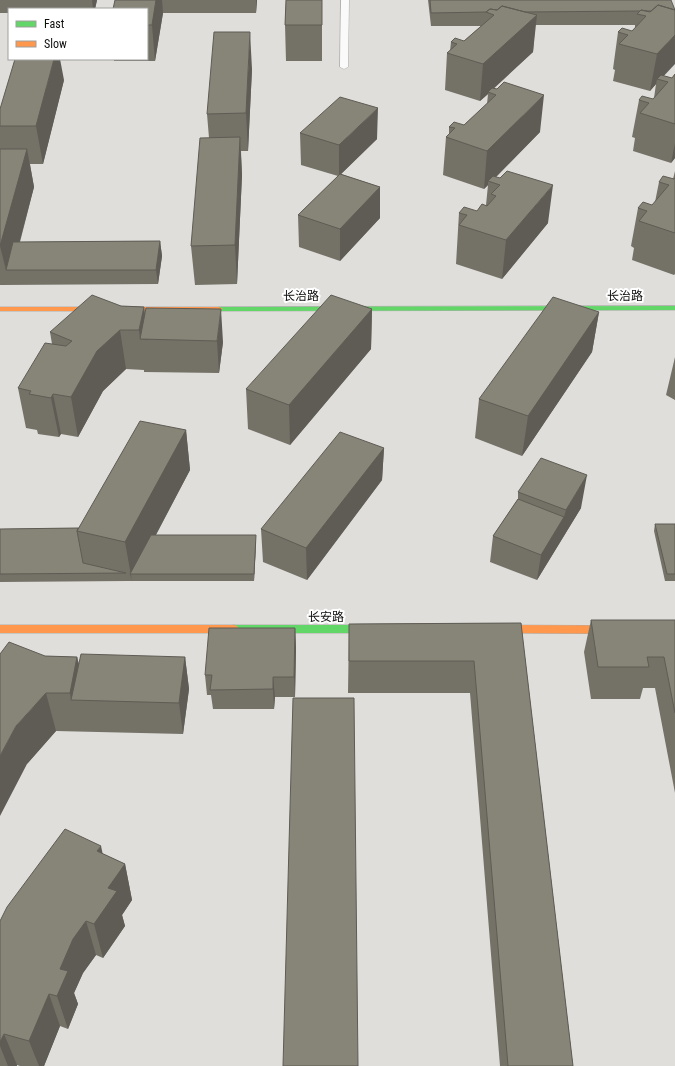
<svg xmlns="http://www.w3.org/2000/svg" width="675" height="1066" font-family="'Roboto Condensed','Noto Sans SC',sans-serif">
  <rect width="100%" height="100%" fill="#dfdedb"/>
  <g fill="none" stroke-linecap="round" stroke-linejoin="round">
    <g stroke="#aeaeac" stroke-width="1">
      <path id="lane" d="M 341,0 L 349,0 L 348,67 L 344,69 L 340,67 Z"/>
    </g>
    <g stroke="#aeaeac" stroke-width="1">
      <path id="fast" d="M 675,306 L 675,310 L 219,311 L 215,309 L 219,307 Z
        M 234,625 L 378,625 L 381,626 L 383,629 L 381,632 L 378,633 L 234,633 L 231,632 L 229,629 L 231,626 Z"/>
    </g>
    <g stroke="#aeaeac" stroke-width="1">
      <path id="slow" d="M 0,307 L 219,307 L 223,309 L 219,311 L 0,311 Z
        M 0,625 L 234,625 L 237,626 L 239,629 L 237,632 L 234,633 L 0,633 Z
        M 492,625 L 675,626 L 675,634 L 492,633 L 489,632 L 487,629 L 489,626 Z"/>
    </g>
    <use href="#lane" fill="#fafafa" fill-rule="evenodd"/>
    <use href="#fast" fill="#63d668" fill-rule="evenodd"/>
    <use href="#slow" fill="#ff974d" fill-rule="evenodd"/>
  </g>
  <path fill="#747267" d="M 0,0 L 97,0 L 95,9 L 9,9 L 9,13 L 0,13 Z
    M 115,0 L 257,0 L 256,13 L 163,13 L 155,61 L 114,61 L 114,59 L 147,59 L 147,9 Z
    M 286,0 L 322,0 L 322,61 L 286,61 L 285,25 Z
    M 428,0 L 671,0 L 664,76 L 672,78 L 675,74 L 675,158 L 671,163 L 633,151 L 635,138 L 632,137 L 639,100 L 653,99 L 654,98 L 656,84 L 650,91 L 613,81 L 615,70 L 613,69 L 618,32 L 632,31 L 635,28 L 635,25 L 535,25 L 533,52 L 493,88 L 540,132 L 496,177 L 548,223 L 502,279 L 456,264 L 459,213 L 477,211 L 486,205 L 488,185 L 484,189 L 443,175 L 446,137 L 449,135 L 449,127 L 464,125 L 487,104 L 488,94 L 480,101 L 445,90 L 447,53 L 450,51 L 451,42 L 464,41 L 481,26 L 431,26 Z
    M 252,69 L 248,151 L 241,151 L 242,175 L 237,284 L 195,285 L 191,246 L 209,138 L 207,114 Z
    M 64,80 L 43,164 L 30,164 L 34,187 L 20,242 L 160,241 L 162,256 L 158,284 L 0,285 L 0,109 Z
    M 300,133 L 377,139 L 341,174 L 380,187 L 380,218 L 340,261 L 299,247 L 298,215 L 338,176 L 301,165 Z
    M 675,171 L 675,274 L 674,275 L 632,260 L 634,248 L 631,246 L 638,208 L 652,205 L 655,202 L 659,182 L 673,179 Z
    M 121,306 L 144,307 L 145,314 L 223,342 L 219,373 L 144,372 L 144,370 L 126,369 L 103,391 L 78,437 L 61,434 L 59,437 L 38,434 L 37,430 L 26,428 L 18,388 L 52,344 L 50,332 Z
    M 372,309 L 371,349 L 290,445 L 248,429 L 246,389 Z
    M 599,312 L 592,352 L 522,456 L 475,438 L 479,399 Z
    M 675,357 L 675,400 L 666,395 Z
    M 186,430 L 190,470 L 156,535 L 256,542 L 254,581 L 128,581 L 0,582 L 0,529 L 78,528 Z
    M 384,448 L 382,480 L 307,580 L 263,562 L 261,529 Z
    M 518,492 L 581,508 L 537,580 L 490,562 L 493,536 L 518,499 Z
    M 655,524 L 675,524 L 675,581 L 665,581 L 654,531 Z
    M 591,620 L 675,620 L 675,793 L 655,688 L 643,688 L 640,699 L 591,699 L 584,652 Z
    M 521,623 L 573,1066 L 500,1066 L 470,693 L 348,693 L 349,624 Z
    M 295,628 L 296,648 L 295,697 L 275,697 L 274,709 L 213,709 L 211,695 L 207,695 L 205,675 Z
    M 45,656 L 77,657 L 79,664 L 185,657 L 189,689 L 183,734 L 56,731 L 27,764 Z
    M 103,854 L 125,864 L 132,900 L 122,915 L 125,926 L 103,958 L 96,955 L 83,973 L 74,993 L 78,1004 L 68,1029 L 60,1026 L 44,1066 L 20,1066 L 17,1065 L 17,1066 L 0,1066 L 0,921 Z"/>
  <path fill="#5e5c54" d="M 92,0 L 97,0 L 95,9 L 93,9 Z
    M 156,0 L 162,0 L 163,13 L 155,61 L 152,25 Z
    M 256,0 L 257,0 L 256,13 Z
    M 537,15 L 533,52 L 489,93 L 488,92 L 488,94 L 480,101 L 483,64 Z
    M 250,32 L 252,69 L 248,151 L 246,113 Z
    M 675,35 L 675,64 L 660,80 L 657,79 L 656,84 L 650,91 L 657,54 Z
    M 54,59 L 60,59 L 64,80 L 43,164 L 36,126 Z
    M 544,95 L 540,132 L 491,182 L 488,181 L 488,185 L 484,189 L 487,151 Z
    M 378,108 L 377,139 L 339,176 L 339,145 Z
    M 240,137 L 242,175 L 237,284 L 235,245 Z
    M 675,143 L 675,158 L 671,163 Z
    M 27,149 L 34,187 L 12,270 L 6,270 L 0,246 Z
    M 553,185 L 548,223 L 502,279 L 506,240 Z
    M 380,187 L 380,218 L 340,261 L 340,229 Z
    M 160,241 L 162,256 L 158,284 L 156,270 Z
    M 144,307 L 148,340 L 140,339 L 139,330 Z
    M 221,309 L 223,342 L 219,373 L 217,341 Z
    M 372,309 L 371,349 L 290,445 L 289,405 Z
    M 599,312 L 592,352 L 522,456 L 528,416 Z
    M 120,330 L 126,369 L 103,391 L 78,437 L 71,397 L 97,351 Z
    M 53,394 L 61,434 L 59,437 L 51,398 Z
    M 186,430 L 190,470 L 135,574 L 130,574 L 132,581 L 125,542 Z
    M 384,448 L 382,480 L 307,580 L 306,548 Z
    M 587,475 L 581,508 L 537,580 L 541,555 L 564,517 L 566,510 Z
    M 256,535 L 256,542 L 254,581 L 254,574 Z
    M 295,628 L 296,648 L 295,697 L 294,677 Z
    M 77,657 L 86,696 L 71,700 L 70,693 Z
    M 185,657 L 189,689 L 183,734 L 179,703 Z
    M 273,677 L 275,697 L 274,709 L 273,689 Z
    M 46,693 L 56,731 L 27,764 L 0,816 L 0,756 L 16,726 Z
    M 101,846 L 109,882 L 97,851 Z
    M 125,864 L 132,900 L 122,915 L 125,926 L 103,958 L 94,924 L 108,888 Z
    M 86,921 L 96,955 L 83,973 L 74,993 L 78,1004 L 68,1029 L 57,996 L 60,969 L 73,939 Z
    M 49,994 L 60,1026 L 44,1066 L 39,1066 L 29,1041 Z
    M 4,1034 L 17,1065 L 17,1066 L 8,1066 L 0,1046 L 0,1042 Z"/>
  <path fill="#878478" stroke="#5e5c54" d="M 115,0 L 156,0 L 152,25 L 147,25 L 147,9 L 113,9 Z
    M 286,0 L 322,0 L 322,25 L 285,25 Z
    M 430,0 L 671,0 L 675,10 L 658,5 L 651,11 L 647,11 L 641,10 L 640,11 L 525,12 L 502,6 L 497,10 L 490,9 L 486,12 L 431,13 Z
    M 658,5 L 675,10 L 675,35 L 657,54 L 619,44 L 628,35 L 618,32 L 622,28 L 632,31 L 646,16 L 637,14 L 641,10 L 650,12 Z
    M 502,6 L 537,15 L 483,64 L 447,53 L 457,44 L 451,42 L 455,38 L 464,41 L 494,15 L 486,12 L 490,9 L 497,10 Z
    M 214,32 L 250,32 L 246,113 L 207,114 Z
    M 15,59 L 54,59 L 36,126 L 0,126 L 0,109 Z
    M 675,74 L 675,124 L 640,113 L 649,103 L 639,100 L 642,96 L 653,99 L 668,82 L 657,79 L 661,75 L 672,78 Z
    M 504,82 L 544,95 L 487,151 L 446,137 L 455,128 L 449,127 L 454,122 L 464,125 L 496,95 L 488,92 L 492,88 L 497,89 Z
    M 340,97 L 378,108 L 339,145 L 300,133 Z
    M 240,137 L 235,245 L 191,246 L 200,138 Z
    M 0,149 L 27,149 L 0,246 Z
    M 507,171 L 553,185 L 506,240 L 459,225 L 467,215 L 459,213 L 464,207 L 477,211 L 482,204 L 487,206 L 496,196 L 491,194 L 500,185 L 488,181 L 493,176 L 500,178 Z
    M 340,174 L 380,187 L 340,229 L 298,215 Z
    M 663,176 L 674,179 L 675,178 L 675,233 L 639,221 L 647,211 L 638,208 L 643,202 L 652,205 L 669,185 L 659,182 Z
    M 160,241 L 156,270 L 6,270 L 13,242 Z
    M 92,295 L 121,306 L 144,307 L 139,330 L 120,330 L 97,351 L 71,397 L 53,394 L 51,398 L 29,394 L 31,391 L 18,388 L 45,343 L 66,346 L 72,341 L 50,332 Z
    M 331,295 L 372,309 L 289,405 L 246,389 Z
    M 553,297 L 599,312 L 528,416 L 479,399 Z
    M 146,308 L 221,309 L 217,341 L 140,339 Z
    M 140,421 L 186,430 L 125,542 L 77,531 Z
    M 340,432 L 384,448 L 306,548 L 261,529 Z
    M 541,458 L 587,475 L 566,510 L 518,492 Z
    M 518,499 L 564,517 L 541,555 L 493,536 Z
    M 655,524 L 675,524 L 675,574 L 667,574 Z
    M 78,528 L 77,531 L 83,563 L 126,573 L 0,574 L 0,529 Z
    M 151,535 L 256,535 L 254,574 L 130,574 Z
    M 591,620 L 675,620 L 675,713 L 664,657 L 647,657 L 649,667 L 598,667 Z
    M 521,623 L 573,1066 L 508,1066 L 474,661 L 349,661 L 349,624 Z
    M 209,628 L 295,628 L 294,677 L 273,677 L 273,689 L 210,690 L 212,675 L 205,675 Z
    M 9,642 L 45,656 L 77,657 L 70,693 L 46,693 L 16,726 L 0,756 L 0,654 Z
    M 81,654 L 185,657 L 179,703 L 71,700 Z
    M 293,698 L 354,698 L 358,1066 L 283,1066 Z
    M 65,829 L 101,846 L 97,851 L 125,864 L 108,888 L 117,891 L 94,924 L 86,921 L 73,939 L 60,969 L 68,971 L 57,996 L 49,994 L 29,1041 L 4,1034 L 0,1042 L 0,921 L 7,907 Z"/>
  <g text-anchor="middle" stroke-width="4" stroke-linejoin="round" paint-order="stroke">
    <g font-size="12" fill="#0e0e0c" stroke="#fff">
      <text x="301" y="300">长治路</text>
      <text x="625" y="300">长治路</text>
      <text x="326" y="621">长安路</text>
    </g>
  </g>
  <rect x="8" y="8" width="140" height="52" fill="#ffffff" stroke="#9f9f9e"/>
  <rect x="16" y="21" width="20" height="6" fill="#63d668" stroke="#9f9f9e"/>
  <text x="44" y="28" font-size="12" fill="#0e0e0c">Fast</text>
  <rect x="16" y="41" width="20" height="6" fill="#ff974d" stroke="#9f9f9e"/>
  <text x="44" y="48" font-size="12" fill="#0e0e0c">Slow</text>
</svg>
